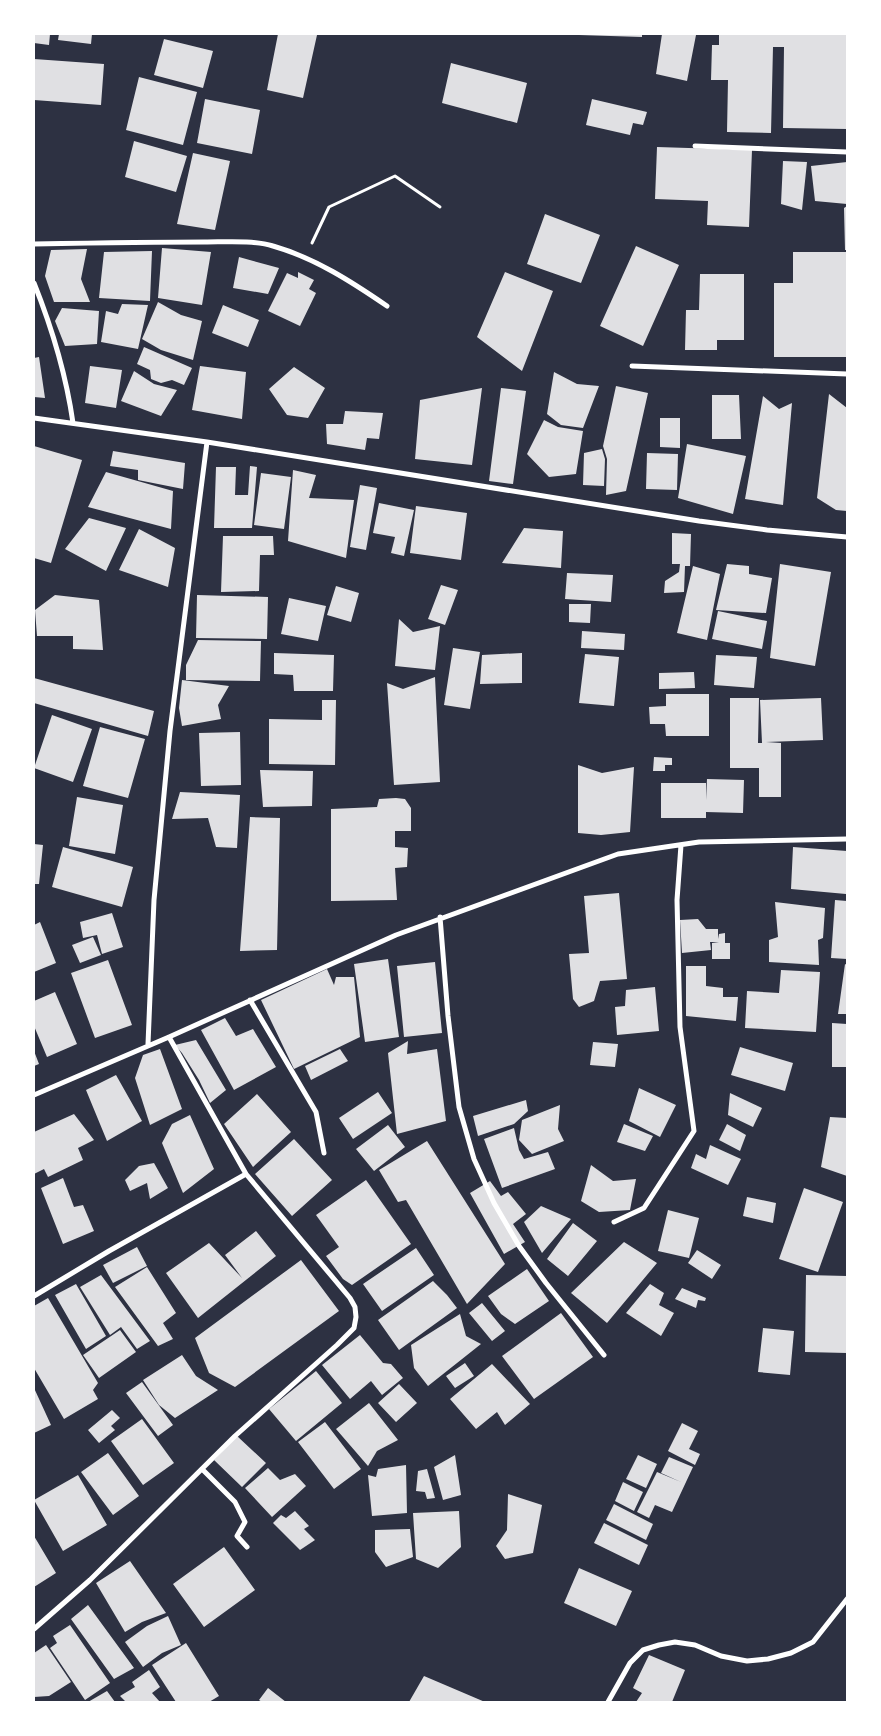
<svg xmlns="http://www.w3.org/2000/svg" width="881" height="1736" font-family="'Noto Sans',sans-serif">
  <rect width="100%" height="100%" fill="#2d3142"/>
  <path fill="#e0e0e3" d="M 34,34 L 50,34 L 49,45 L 34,43 Z
    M 59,34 L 92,34 L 91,44 L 58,40 Z
    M 278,34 L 317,35 L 303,98 L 267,90 Z
    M 579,34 L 642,34 L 642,37 L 579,35 Z
    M 662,34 L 688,34 L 696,35 L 687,81 L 656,74 Z
    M 719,34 L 847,34 L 847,129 L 783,128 L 784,47 L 773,47 L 771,133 L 727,132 L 728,80 L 711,80 L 712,45 L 719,45 Z
    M 164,39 L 213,51 L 203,88 L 154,75 Z
    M 34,59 L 104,64 L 101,105 L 34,100 Z
    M 451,63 L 527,83 L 517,123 L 442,103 Z
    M 139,77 L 197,92 L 183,145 L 126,130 Z
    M 205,99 L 260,110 L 252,154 L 197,143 Z
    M 592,99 L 647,112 L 643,125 L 633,123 L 630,135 L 586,125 Z
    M 134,141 L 187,156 L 176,192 L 125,177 Z
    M 657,147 L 752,150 L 749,227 L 707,225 L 708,201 L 655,199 Z
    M 193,153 L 230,161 L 215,230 L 177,224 Z
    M 783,161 L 807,162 L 802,210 L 781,204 Z
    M 847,162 L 847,204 L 815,201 L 811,166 Z
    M 847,206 L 847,250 L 845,250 L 844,208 Z
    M 545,214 L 600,235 L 581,283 L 527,264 Z
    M 636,246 L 679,265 L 643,346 L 600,326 Z
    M 162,248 L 211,252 L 202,305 L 158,298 Z
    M 87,249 L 81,279 L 90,302 L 54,302 L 45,276 L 51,250 Z
    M 152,251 L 150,301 L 99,298 L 104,252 Z
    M 793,252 L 847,252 L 847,357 L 774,357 L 774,283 L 793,283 Z
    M 239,257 L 279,268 L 268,294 L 233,288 Z
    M 298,272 L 314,280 L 309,289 L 316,293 L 300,326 L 268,311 L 287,273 L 298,278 Z
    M 505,272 L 553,291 L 522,371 L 477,337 Z
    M 700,274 L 744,274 L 744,340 L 717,340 L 717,350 L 685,350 L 686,310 L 699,310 Z
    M 158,302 L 181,315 L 202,321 L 193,360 L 161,350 L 142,339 Z
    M 122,304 L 148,305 L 138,349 L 101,342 L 106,311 L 118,314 Z
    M 223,305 L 259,320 L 248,347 L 212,333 Z
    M 62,308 L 99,311 L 97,344 L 65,346 L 55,321 Z
    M 144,347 L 192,368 L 184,385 L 172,380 L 161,383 L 151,379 L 150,370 L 137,364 Z
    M 39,357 L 45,398 L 34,397 L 34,358 Z
    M 90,366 L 122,370 L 116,408 L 85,403 Z
    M 200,366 L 246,372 L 242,419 L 192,410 Z
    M 294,367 L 325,388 L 308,418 L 287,415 L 269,389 Z
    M 134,371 L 154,384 L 177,390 L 161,416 L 121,401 Z
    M 554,372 L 577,384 L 599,386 L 583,428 L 561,425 L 547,414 Z
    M 616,386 L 648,393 L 626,491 L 606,495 L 607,459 L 603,446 Z
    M 482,388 L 472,465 L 415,459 L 420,400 Z
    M 501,388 L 526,391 L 513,484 L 489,481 Z
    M 829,394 L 847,408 L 847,511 L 836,510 L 817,498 Z
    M 712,395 L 739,395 L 741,439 L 712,439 Z
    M 763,396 L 779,409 L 792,403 L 783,505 L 745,499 Z
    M 345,411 L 383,413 L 379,439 L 367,438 L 365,450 L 327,444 L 326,424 L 343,424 Z
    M 660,418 L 680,418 L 680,448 L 660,447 Z
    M 544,420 L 558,427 L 583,431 L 576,474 L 549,477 L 527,454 Z
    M 687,444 L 746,456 L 733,514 L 678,498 Z
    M 34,446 L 82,460 L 51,563 L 34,558 Z
    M 602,449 L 605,459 L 604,486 L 583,485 L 584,453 Z
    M 113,451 L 185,463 L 183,489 L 138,480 L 138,470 L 110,466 Z
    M 647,453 L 678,454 L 677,490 L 646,489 Z
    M 250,466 L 257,467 L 252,528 L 214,528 L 216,467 L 236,467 L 235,495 L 248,495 Z
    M 293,470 L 316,475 L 309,498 L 354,500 L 346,558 L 288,541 Z
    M 106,472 L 173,491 L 171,529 L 88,507 Z
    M 261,473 L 291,477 L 284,529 L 254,525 Z
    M 360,485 L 377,488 L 366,550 L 350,547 Z
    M 379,503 L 414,510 L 404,556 L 391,553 L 395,537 L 373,533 Z
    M 416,506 L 467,513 L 461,560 L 410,553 Z
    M 89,518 L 126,528 L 106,571 L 65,549 Z
    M 524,528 L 563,531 L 561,568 L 502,563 Z
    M 139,529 L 175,548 L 168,587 L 119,570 Z
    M 672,533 L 691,534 L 690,566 L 685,566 L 684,592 L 664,593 L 665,581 L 679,572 L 680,564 L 672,564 Z
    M 223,536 L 273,536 L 274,555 L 260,555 L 259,591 L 221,592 Z
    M 727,564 L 749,566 L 749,574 L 772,578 L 766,613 L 716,610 Z
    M 780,564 L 831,572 L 815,666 L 770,658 Z
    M 693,566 L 720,574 L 707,640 L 677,633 Z
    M 567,573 L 613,575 L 611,602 L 565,599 Z
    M 441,585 L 458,590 L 445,625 L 428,619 Z
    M 336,586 L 359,593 L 351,622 L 327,615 Z
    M 55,595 L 99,600 L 103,650 L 73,649 L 73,636 L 37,636 L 35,610 Z
    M 197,595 L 268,597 L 267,639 L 196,638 Z
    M 289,598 L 326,606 L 318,641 L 281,634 Z
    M 569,604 L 591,604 L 590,623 L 569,622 Z
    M 718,611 L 767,621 L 762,649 L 712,639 Z
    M 399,619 L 413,632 L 440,626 L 435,670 L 395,666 Z
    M 582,631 L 625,634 L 624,650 L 581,648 Z
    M 198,640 L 261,641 L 260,681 L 186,680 L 186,665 Z
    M 453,648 L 480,652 L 470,709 L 444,705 Z
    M 274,653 L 334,655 L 333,691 L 294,691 L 293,675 L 274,674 Z
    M 522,653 L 522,683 L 480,684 L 482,655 Z
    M 585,654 L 619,657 L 614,706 L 579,703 Z
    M 716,655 L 757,657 L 754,688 L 714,685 Z
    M 694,672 L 695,688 L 659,689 L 659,673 Z
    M 435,677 L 440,782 L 394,785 L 387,683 L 403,689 Z
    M 34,678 L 154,711 L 148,736 L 34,703 Z
    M 182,680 L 229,686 L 218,705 L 221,719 L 182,726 L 179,708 Z
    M 666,694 L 709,694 L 709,736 L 666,736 L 665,724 L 650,724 L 649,707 L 666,706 Z
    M 730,698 L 759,698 L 758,743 L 762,743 L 760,700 L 821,698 L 823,740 L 766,742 L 781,743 L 781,797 L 759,797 L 759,768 L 730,768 Z
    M 322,700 L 336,700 L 335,765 L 269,764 L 269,719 L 322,720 Z
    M 52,715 L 92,729 L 73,782 L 34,768 Z
    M 100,727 L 145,739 L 128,798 L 83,786 Z
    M 240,732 L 241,785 L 201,786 L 199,733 Z
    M 654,757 L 672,758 L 672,765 L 665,765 L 665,771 L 653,771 Z
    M 578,765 L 602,773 L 634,767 L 630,832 L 601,835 L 578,833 Z
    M 260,770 L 313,771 L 312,806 L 263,807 Z
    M 707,779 L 744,780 L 743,813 L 706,812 L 706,818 L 661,818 L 661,783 L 706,783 L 706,800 Z
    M 180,792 L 240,795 L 237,848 L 216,847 L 208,818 L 172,819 Z
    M 77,797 L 123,805 L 115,854 L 69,846 Z
    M 396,798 L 405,799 L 411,808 L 411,831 L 395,831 L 395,847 L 408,848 L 407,867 L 395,868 L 397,900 L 331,901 L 331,809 L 377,807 L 379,799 Z
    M 250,817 L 280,818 L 277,950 L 240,951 Z
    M 34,844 L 43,845 L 39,884 L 34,884 Z
    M 63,847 L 133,867 L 122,907 L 52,887 Z
    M 793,847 L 847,851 L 846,894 L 791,889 Z
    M 619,893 L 627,979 L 600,981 L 594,1001 L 579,1007 L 573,999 L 569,954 L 589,953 L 584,896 Z
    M 835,900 L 847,901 L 847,959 L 831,958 Z
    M 775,902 L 825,908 L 823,938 L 818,940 L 819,965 L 769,962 L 769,940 L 778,937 Z
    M 112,913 L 123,947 L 102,954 L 97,935 L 83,938 L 80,922 Z
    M 698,919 L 706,929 L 718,929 L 718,939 L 719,934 L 725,933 L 725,943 L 730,943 L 730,959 L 712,959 L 712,943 L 719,942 L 710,942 L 711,950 L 682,953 L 680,920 Z
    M 40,922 L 56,963 L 34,972 L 34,925 Z
    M 93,937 L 101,955 L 80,963 L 72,945 Z
    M 388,959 L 399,1037 L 365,1042 L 354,964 Z
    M 108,960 L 132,1025 L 95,1038 L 71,973 Z
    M 435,962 L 442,1033 L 404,1037 L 397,966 Z
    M 845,964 L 847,965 L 847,1014 L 838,1014 Z
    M 686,966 L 706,966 L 706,986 L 723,988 L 723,997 L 738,997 L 736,1021 L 686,1016 Z
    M 327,969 L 334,985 L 336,977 L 354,977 L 360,1037 L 294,1069 L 261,1000 Z
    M 781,970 L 820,972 L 816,1032 L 745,1028 L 747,991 L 779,993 Z
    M 655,987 L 659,1031 L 617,1035 L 615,1007 L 625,1006 L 626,990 Z
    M 55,992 L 77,1044 L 47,1057 L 34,1026 L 34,1001 Z
    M 225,1018 L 236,1036 L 253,1029 L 276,1067 L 234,1090 L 201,1030 Z
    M 832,1023 L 847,1024 L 847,1067 L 832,1067 Z
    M 196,1040 L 226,1090 L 210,1103 L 199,1080 L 182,1053 L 175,1045 Z
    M 408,1041 L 407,1054 L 437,1049 L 446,1121 L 397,1134 L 388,1053 Z
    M 593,1042 L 618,1044 L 615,1067 L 590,1065 Z
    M 740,1047 L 793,1063 L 785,1091 L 731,1075 Z
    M 160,1049 L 182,1109 L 150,1125 L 135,1078 L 143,1055 Z
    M 340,1049 L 348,1061 L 311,1080 L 305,1066 Z
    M 34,1051 L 39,1064 L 34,1066 Z
    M 116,1075 L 142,1121 L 107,1141 L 86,1090 Z
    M 639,1088 L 676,1105 L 660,1137 L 629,1121 Z
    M 378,1092 L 392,1113 L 353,1139 L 339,1118 Z
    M 730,1093 L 762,1108 L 753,1127 L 728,1115 Z
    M 257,1094 L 291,1132 L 253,1167 L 224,1124 Z
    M 526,1100 L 528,1111 L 514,1124 L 478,1136 L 473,1116 Z
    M 560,1105 L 558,1129 L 564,1141 L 532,1154 L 519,1140 L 522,1120 Z
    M 74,1114 L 94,1140 L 78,1148 L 83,1160 L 48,1177 L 44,1169 L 34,1174 L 34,1132 Z
    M 190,1115 L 214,1169 L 183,1193 L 162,1143 L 172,1124 Z
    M 830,1117 L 847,1118 L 847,1176 L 821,1167 Z
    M 624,1124 L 653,1136 L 645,1151 L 617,1142 Z
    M 727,1124 L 746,1135 L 740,1151 L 719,1140 Z
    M 388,1125 L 405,1147 L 374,1171 L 356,1149 Z
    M 514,1128 L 519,1150 L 524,1159 L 548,1152 L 555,1169 L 502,1188 L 484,1139 Z
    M 294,1139 L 332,1180 L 292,1216 L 255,1174 Z
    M 427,1141 L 505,1264 L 467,1304 L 406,1200 L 398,1202 L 379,1170 Z
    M 710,1145 L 741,1159 L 728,1185 L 691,1168 L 696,1154 L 706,1159 Z
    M 154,1163 L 168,1188 L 150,1199 L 147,1183 L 130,1191 L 125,1180 L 139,1166 Z
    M 591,1165 L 613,1181 L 636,1179 L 630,1210 L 599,1212 L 581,1201 Z
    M 63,1178 L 74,1207 L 83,1205 L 94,1231 L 63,1244 L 41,1188 Z
    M 366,1180 L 411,1244 L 352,1285 L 343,1279 L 326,1256 L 339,1247 L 316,1215 Z
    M 490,1181 L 501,1196 L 508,1192 L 526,1214 L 513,1224 L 525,1242 L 504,1254 L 470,1193 Z
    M 804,1188 L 843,1202 L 818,1272 L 779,1259 Z
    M 747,1197 L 776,1203 L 773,1223 L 743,1216 Z
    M 541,1206 L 571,1219 L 542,1253 L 524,1222 Z
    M 668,1210 L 699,1218 L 689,1258 L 658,1251 Z
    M 573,1223 L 597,1241 L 568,1276 L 547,1259 Z
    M 256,1231 L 276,1256 L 198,1318 L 166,1273 L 209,1243 L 242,1278 L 225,1255 Z
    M 624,1242 L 657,1263 L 607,1323 L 571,1293 Z
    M 137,1247 L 147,1266 L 113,1283 L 103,1265 Z
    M 416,1248 L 434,1275 L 382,1311 L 363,1284 Z
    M 697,1250 L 721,1265 L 712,1279 L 688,1263 Z
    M 301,1260 L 339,1311 L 235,1387 L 209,1373 L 195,1338 Z
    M 147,1267 L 176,1313 L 163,1323 L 173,1339 L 158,1346 L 115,1287 Z
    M 527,1269 L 549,1301 L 515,1324 L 501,1314 L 488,1296 Z
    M 101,1275 L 150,1341 L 137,1349 L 121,1327 L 110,1335 L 80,1287 Z
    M 806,1275 L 847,1276 L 847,1353 L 805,1352 Z
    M 433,1281 L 447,1295 L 457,1308 L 399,1350 L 378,1320 Z
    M 76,1284 L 106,1336 L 86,1349 L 55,1295 Z
    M 650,1284 L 664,1293 L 659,1305 L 674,1313 L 661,1336 L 626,1313 Z
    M 682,1288 L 706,1298 L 705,1301 L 698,1300 L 696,1308 L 675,1299 Z
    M 48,1298 L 98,1383 L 93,1390 L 98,1399 L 64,1419 L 34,1368 L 34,1306 Z
    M 482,1303 L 505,1331 L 492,1341 L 469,1313 Z
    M 561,1313 L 593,1357 L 534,1399 L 502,1356 Z
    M 460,1314 L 466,1336 L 481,1344 L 428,1386 L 414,1368 L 411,1345 Z
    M 763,1328 L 794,1331 L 790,1375 L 758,1372 Z
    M 120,1330 L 136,1352 L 99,1378 L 83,1355 Z
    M 360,1335 L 383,1363 L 391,1364 L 403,1378 L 382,1395 L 371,1381 L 350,1399 L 322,1365 Z
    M 182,1355 L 196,1376 L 218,1390 L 175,1418 L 159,1405 L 143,1380 Z
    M 465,1363 L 474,1376 L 455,1388 L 446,1376 Z
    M 492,1364 L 530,1404 L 505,1425 L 497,1412 L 476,1429 L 450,1399 Z
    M 316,1371 L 342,1403 L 296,1441 L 269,1409 Z
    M 142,1382 L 173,1425 L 158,1436 L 126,1393 Z
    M 399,1384 L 417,1403 L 396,1422 L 378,1403 Z
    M 34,1388 L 51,1425 L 34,1433 Z
    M 369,1403 L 398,1440 L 377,1451 L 368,1466 L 336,1429 Z
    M 112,1410 L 120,1418 L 111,1426 L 115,1430 L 99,1443 L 88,1430 Z
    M 142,1419 L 174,1463 L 143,1485 L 111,1441 Z
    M 325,1422 L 361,1469 L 334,1489 L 298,1442 Z
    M 682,1423 L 698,1431 L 689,1449 L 700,1454 L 695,1465 L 668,1451 Z
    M 237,1436 L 266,1463 L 242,1487 L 214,1460 Z
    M 108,1453 L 139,1496 L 113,1515 L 81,1472 Z
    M 455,1455 L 461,1495 L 443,1500 L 434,1467 Z
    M 638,1455 L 657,1464 L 646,1488 L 626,1479 Z
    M 669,1457 L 693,1467 L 672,1512 L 655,1505 L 649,1518 L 637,1512 L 657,1472 L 681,1482 L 661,1473 Z
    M 406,1465 L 407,1513 L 372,1516 L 368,1475 L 376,1477 L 378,1469 Z
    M 268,1468 L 280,1480 L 295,1474 L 306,1486 L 272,1517 L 245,1488 Z
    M 427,1469 L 435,1498 L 427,1499 L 425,1492 L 416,1491 L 418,1471 Z
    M 78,1475 L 107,1525 L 63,1551 L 34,1500 Z
    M 623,1482 L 643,1492 L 634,1511 L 615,1501 Z
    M 508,1494 L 542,1505 L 533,1553 L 505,1559 L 496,1546 L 507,1530 Z
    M 614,1504 L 653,1524 L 646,1540 L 606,1520 Z
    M 295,1511 L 309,1526 L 304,1529 L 315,1540 L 300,1550 L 273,1523 L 281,1515 L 286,1518 Z
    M 459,1511 L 461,1547 L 438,1568 L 416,1559 L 413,1513 Z
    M 604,1523 L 648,1545 L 639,1565 L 594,1543 Z
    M 410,1529 L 413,1557 L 386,1567 L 375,1552 L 375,1530 Z
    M 34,1536 L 56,1573 L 34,1587 Z
    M 224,1547 L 255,1590 L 204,1627 L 173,1584 Z
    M 130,1561 L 166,1613 L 142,1622 L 125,1632 L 96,1583 Z
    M 579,1568 L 632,1591 L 616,1626 L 564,1603 Z
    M 88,1605 L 134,1668 L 114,1679 L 71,1619 Z
    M 168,1616 L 181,1645 L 162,1653 L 143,1667 L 125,1642 L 147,1626 Z
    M 70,1625 L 110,1683 L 85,1700 L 50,1648 L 57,1643 L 53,1636 Z
    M 186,1643 L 219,1696 L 209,1702 L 176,1702 L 152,1665 Z
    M 46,1645 L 71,1682 L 49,1696 L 34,1697 L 34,1653 Z
    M 649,1655 L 685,1670 L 672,1702 L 636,1702 L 642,1693 L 633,1688 Z
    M 149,1670 L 160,1687 L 152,1693 L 160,1702 L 126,1702 L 120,1696 L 135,1687 L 132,1682 Z
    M 424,1676 L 485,1702 L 409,1702 Z
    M 268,1688 L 286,1702 L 262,1702 L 259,1700 Z
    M 107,1691 L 115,1702 L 88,1702 Z"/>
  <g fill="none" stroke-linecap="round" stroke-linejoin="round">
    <path stroke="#fff" stroke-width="3" d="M 312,243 L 329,207 L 395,176 L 440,207"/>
    <path stroke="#fff" stroke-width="5" d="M 695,146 L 847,152
      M 34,244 C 91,243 148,242 205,242 C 226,242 254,240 273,246 C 315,258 352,282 387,306
      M 34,283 C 52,328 66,374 73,423
      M 632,366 L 847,374
      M 34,418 L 207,442 L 699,521 L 767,530 L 847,537
      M 440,917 L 448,1016 L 459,1107 L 474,1159 L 494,1203 L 519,1246 L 546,1283 L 604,1355
      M 250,1000 L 316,1112 L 324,1153
      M 148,1044 L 154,900 L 170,731 L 207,442
      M 34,1095 L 169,1037 L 396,935 L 618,854 L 699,842 L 847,839
      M 614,1222 L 644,1208 L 694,1131 L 680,1027 L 677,900 L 681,845
      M 34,1296 L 109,1251 L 246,1174
      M 202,1469 L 235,1502 L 245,1522 L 237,1536 L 247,1547
      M 34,1629 L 90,1580 L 235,1436 L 337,1345 L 354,1328 L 356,1317 L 355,1307 L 350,1298 L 246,1174 L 169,1037
      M 608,1702 L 630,1663 L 643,1650 L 659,1645 L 675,1642 L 695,1645 L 721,1656 L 747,1661 L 768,1659 L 791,1653 L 813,1642 L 847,1599"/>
  </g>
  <rect width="881" height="1736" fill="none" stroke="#ffffff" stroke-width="70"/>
</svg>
